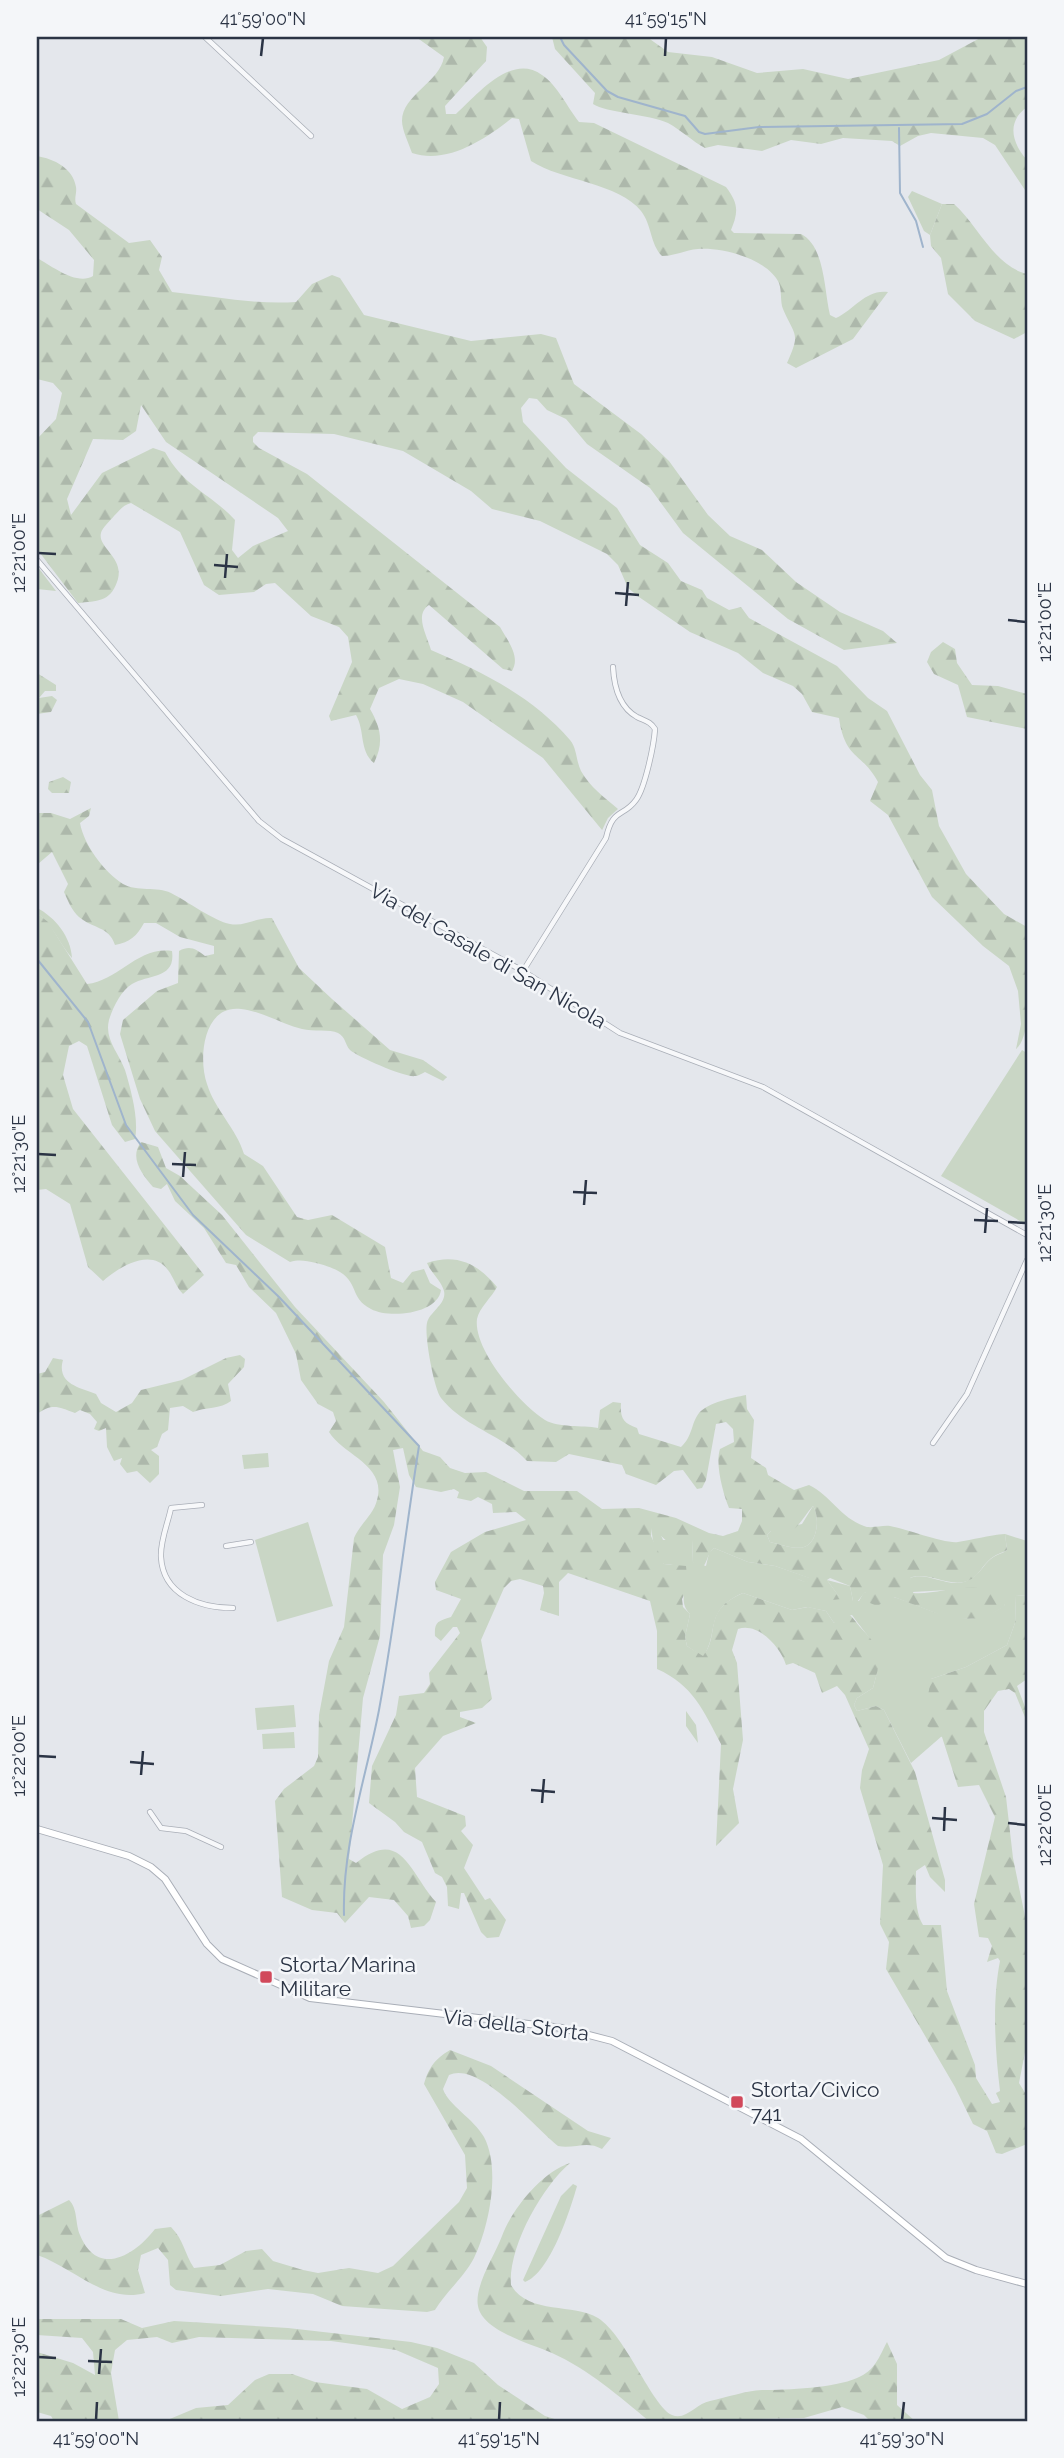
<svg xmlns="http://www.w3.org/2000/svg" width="1064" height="2458" font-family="Raleway,sans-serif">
  <defs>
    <pattern id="forest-firs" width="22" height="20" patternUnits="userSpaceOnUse" patternTransform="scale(1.75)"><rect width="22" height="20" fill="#c9d6c5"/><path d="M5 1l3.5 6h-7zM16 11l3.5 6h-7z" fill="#adb8ab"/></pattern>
  </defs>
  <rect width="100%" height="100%" fill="#e4e7ec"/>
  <path fill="#c9d6c5" d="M 912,191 L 942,204 L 930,235 L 924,231 L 908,197 Z
    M 37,908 C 55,917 71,937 72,958 C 59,943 52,924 37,913 Z
    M 1022,1050 L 1027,1053 L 1027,1225 L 941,1176 Z
    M 268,1453 L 269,1467 L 244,1469 L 242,1455 Z
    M 813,1506 C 820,1516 818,1543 804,1547 C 797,1550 778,1544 770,1542 L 767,1535 L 771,1531 L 802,1524 Z
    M 308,1522 L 333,1606 L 277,1622 L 255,1540 Z
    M 652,1527 L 660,1533 L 663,1540 L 692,1540 L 693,1562 L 706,1566 L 709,1553 L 714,1548 L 748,1562 L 775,1566 L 810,1578 L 807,1583 L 795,1578 L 840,1598 L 827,1580 L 850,1586 L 853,1601 L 859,1601 L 864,1592 C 875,1596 886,1594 897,1598 C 935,1611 968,1633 1005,1605 L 948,1590 L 912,1592 L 910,1578 C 925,1572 942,1584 958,1583 C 978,1581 982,1565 992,1558 C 997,1554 1002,1554 1007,1550 L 1005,1534 L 1027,1541 L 1027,1595 L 1016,1596 L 1015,1623 L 1007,1645 L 966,1667 L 931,1679 L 942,1736 L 911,1763 L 884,1710 L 876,1706 L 857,1711 L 854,1705 L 857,1698 L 873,1688 C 885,1647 874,1646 852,1615 L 837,1619 L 834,1623 L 826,1611 L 807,1607 L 792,1610 L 743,1593 C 703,1610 720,1633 703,1657 L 687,1646 L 685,1637 L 690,1614 C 670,1595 708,1566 664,1564 C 656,1555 651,1539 652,1527 Z
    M 294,1705 L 296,1727 L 257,1730 L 255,1708 Z
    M 686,1711 L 696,1725 L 698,1743 L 686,1726 Z
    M 294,1732 L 295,1748 L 263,1749 L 262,1734 Z
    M 573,2184 L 577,2186 C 570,2211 550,2273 525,2282 L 523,2280 L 561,2196 Z"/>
  <path fill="url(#forest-firs)" fill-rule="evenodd" d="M 416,37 L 480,37 L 487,47 L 486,61 L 445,106 L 446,114 L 456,114 C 476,96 511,52 542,75 C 557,85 568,108 579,122 L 594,123 L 726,187 C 738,203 739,211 731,230 L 734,233 L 801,234 C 825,246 824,290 830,315 L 836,318 C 855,309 866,289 888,292 L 853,339 L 796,368 L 787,363 C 801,332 795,337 783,309 C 780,302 782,291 779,283 C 768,259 722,247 698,249 C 685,250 675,256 662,256 C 650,244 652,225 641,211 C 619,183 562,181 531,161 L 519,119 L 512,118 C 486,139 447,165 412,153 C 409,144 402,130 402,121 C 402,95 440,82 444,57 Z
    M 552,37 L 647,37 L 668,52 L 712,57 L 757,73 L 803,69 L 848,79 L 939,60 L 982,37 L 1027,37 L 1027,107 C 1006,122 1012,143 1027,160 L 1027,193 L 995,145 L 983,138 L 931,133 L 918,136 L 900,146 L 892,141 L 843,138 L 821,144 L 791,140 L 762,151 L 718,145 L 705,148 C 692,141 681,130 668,123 C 649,114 606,113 593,104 L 595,93 L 555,49 Z
    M 37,156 C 54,159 73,168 76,187 C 77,193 74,198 76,204 L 129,243 L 150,240 L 162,257 L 159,270 L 172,292 C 213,296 255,305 296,302 L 312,284 L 332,275 L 340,278 L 364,315 L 471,341 L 541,334 L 556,338 L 574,384 L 641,434 L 669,461 L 708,515 L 730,536 L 762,550 L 796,582 L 840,612 L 883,631 L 897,643 L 844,650 L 788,619 L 683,533 L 650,488 L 587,444 L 566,419 L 547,410 L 537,399 L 529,398 L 521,408 L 523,422 L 566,468 L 617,508 L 640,545 L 668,563 L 681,581 L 702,590 L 707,598 L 729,610 L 741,607 L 749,618 L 837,666 L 868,698 L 887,711 L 920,775 L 932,790 L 939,826 L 966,874 L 1004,914 L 1027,927 C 1027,952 1035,1035 1016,1049 L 1021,1024 L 1018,991 L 1009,966 L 983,946 L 932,897 L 888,815 L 870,801 L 878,782 C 862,752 845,760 839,718 L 812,712 L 802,694 L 793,686 L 763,673 L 738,653 L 690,632 L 639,597 L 628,588 L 618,565 L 607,554 L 540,521 L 492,509 L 471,491 L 403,451 L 334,434 L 258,432 L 253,437 L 253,442 L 259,448 L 307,474 L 500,627 C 507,640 521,656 512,671 L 503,669 L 429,605 C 414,615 427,635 431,650 C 483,672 533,697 570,740 C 577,748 576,761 581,771 C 590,787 604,797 618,809 L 608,818 L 602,830 L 543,758 L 463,702 L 423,684 L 399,679 L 379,688 L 370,709 C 381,728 384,743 374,763 C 359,751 365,730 356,715 L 331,721 L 329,716 L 352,662 L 348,637 L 339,627 L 311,616 L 275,583 L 266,584 L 254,592 L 219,595 L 204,585 L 180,532 L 131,503 C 123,505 120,510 114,516 C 110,521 102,528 101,533 C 97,548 126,558 117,582 C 110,602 97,601 78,603 L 37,549 L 37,439 L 56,419 L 62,393 L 53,383 L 37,379 L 37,258 C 52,266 77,286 93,276 L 94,260 L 69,230 L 37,209 ZM 141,405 L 166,442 L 278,518 L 288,531 L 253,546 L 238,558 L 232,550 L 235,520 C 209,492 185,488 165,452 L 153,448 L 102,473 L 71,515 L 67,499 L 93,439 L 123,440 L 136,431 Z
    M 942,204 L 954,204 C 978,225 994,266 1027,274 L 1027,332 L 1014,339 L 975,321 L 948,294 L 941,258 L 931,246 L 930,235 Z
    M 37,566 L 56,591 L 37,589 Z
    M 943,642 L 955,649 L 957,663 L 972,685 L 998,686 L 1027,694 L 1027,729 L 967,717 L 958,685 L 934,674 L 927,662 L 931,652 Z
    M 37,673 L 56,685 L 56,691 L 45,691 L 39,698 L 52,696 L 57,700 L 51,712 L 37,714 Z
    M 63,777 L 71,782 L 69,793 L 52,793 L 48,789 L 49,782 Z
    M 91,808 L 89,816 L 80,823 C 84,845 104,872 123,884 C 137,892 157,886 171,893 C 187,901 214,921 230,924 C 245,927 257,917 272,918 L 299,968 L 332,999 L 390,1050 L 423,1060 L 447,1077 L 443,1081 L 425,1072 C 421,1074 418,1076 415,1076 C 406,1078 358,1057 350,1050 C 345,1045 346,1037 338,1033 C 330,1029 313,1032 302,1029 C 282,1024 261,1011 241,1009 C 203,1004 198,1059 207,1084 C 215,1110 236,1128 244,1154 L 263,1166 L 297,1217 L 308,1220 L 332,1215 L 385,1247 L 391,1278 L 403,1283 L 412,1272 L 424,1269 L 430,1283 L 441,1290 C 438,1314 389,1319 371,1309 C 344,1295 366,1275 316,1263 C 306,1261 300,1259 290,1262 L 246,1235 L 155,1131 L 140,1099 L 120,1034 L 123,1020 L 157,991 L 178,983 L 179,951 C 190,945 196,949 205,956 L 214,954 L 214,946 L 180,937 L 156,923 L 144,923 C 137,936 130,942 115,945 C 109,926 93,929 79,917 C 72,911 68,901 64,892 L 68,884 L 52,852 L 38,864 L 37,882 L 37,813 L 51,813 L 70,819 Z
    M 37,913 L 48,922 L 87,984 C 118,981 138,946 172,951 C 176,979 149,974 132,984 C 121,991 113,1007 109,1020 C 104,1039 119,1053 125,1070 C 131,1090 139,1119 135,1139 L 125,1142 L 112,1125 L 87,1046 L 79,1041 L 69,1046 L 63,1075 L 73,1109 L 204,1275 L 183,1294 C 176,1287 174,1278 168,1270 C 151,1247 119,1267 103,1281 L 88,1267 L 70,1204 L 46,1189 L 37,1190 Z
    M 141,1142 L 158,1147 L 166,1168 L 180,1176 L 222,1215 L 295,1307 L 384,1402 L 423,1451 L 440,1457 L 450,1468 L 465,1473 L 486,1472 L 524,1491 L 577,1491 L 602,1509 L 639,1508 L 676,1518 L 709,1533 L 723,1536 L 738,1531 L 742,1521 L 742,1509 L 729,1508 C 723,1493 715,1464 720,1449 L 734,1442 L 733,1429 L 726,1422 L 716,1424 L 706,1480 L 702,1488 L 697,1489 L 683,1470 L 674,1471 L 656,1485 L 626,1474 L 622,1465 L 569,1454 L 556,1462 L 527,1461 C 502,1434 465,1428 441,1398 C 434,1389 424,1335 427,1323 C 429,1312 447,1304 444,1291 C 441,1280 431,1273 427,1263 C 457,1253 478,1264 497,1287 C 492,1297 479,1308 477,1319 C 473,1350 520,1404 545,1420 C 559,1428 582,1425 598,1428 L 600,1410 L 613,1402 L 621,1403 C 620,1418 623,1423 637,1428 L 639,1434 L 681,1447 C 693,1436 691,1423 699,1413 C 709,1402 732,1398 746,1395 L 747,1409 L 754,1420 L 751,1458 L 766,1468 L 768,1475 L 794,1490 L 809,1485 C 830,1495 841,1518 864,1526 C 870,1529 882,1525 890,1526 C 907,1529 945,1544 958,1542 C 973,1540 988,1535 1005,1534 L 1007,1550 C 1002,1553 997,1554 993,1557 C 981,1565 980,1578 964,1582 C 946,1586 926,1571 910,1578 L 915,1587 L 913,1593 C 941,1596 989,1572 1005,1606 L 985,1618 L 961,1619 L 946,1617 L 894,1597 L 877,1606 L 870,1603 L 865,1592 L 854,1606 L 850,1586 L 830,1578 L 827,1580 L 841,1599 C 821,1602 799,1599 789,1579 L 807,1582 L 809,1578 L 775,1566 L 748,1562 L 714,1548 C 706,1555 708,1564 699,1572 L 693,1562 L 692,1540 L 669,1543 L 652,1528 L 651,1536 L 664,1564 L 686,1566 L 688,1587 L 682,1599 L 683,1607 L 690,1614 L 685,1637 L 687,1646 L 703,1656 C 721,1634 701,1611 743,1593 L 792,1610 L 808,1607 L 826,1611 L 834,1623 L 839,1611 C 851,1612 853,1619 860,1627 C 884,1652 882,1655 873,1688 L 857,1698 L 854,1705 L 857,1711 L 876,1706 L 884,1710 L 915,1772 L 945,1880 L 945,1892 L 930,1877 L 925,1865 L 916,1871 C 916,1888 914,1910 923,1925 L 941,1925 L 947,1991 L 975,2065 L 976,2078 L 992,2104 L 1000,2102 L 996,2093 L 1000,2091 C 995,2050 992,2001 1000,1961 L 998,1958 L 987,1962 L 992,1946 L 988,1938 L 979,1937 L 974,1904 L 995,1817 L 979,1785 L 958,1787 L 942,1737 L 923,1723 L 931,1679 L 966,1667 L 1007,1645 L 1015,1623 L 1016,1596 L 1027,1595 L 1027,1679 L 1017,1686 L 1027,1712 L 1027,1722 L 1015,1693 L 1009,1689 L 998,1691 L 984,1711 L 984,1732 L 1006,1797 L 1013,1858 L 1027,1926 L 1027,2042 L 1019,2083 L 1027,2096 L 1027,2144 L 1002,2154 L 996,2153 L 987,2131 L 973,2124 L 955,2087 L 886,1969 L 889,1942 L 880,1924 L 883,1865 L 860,1788 L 862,1770 L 869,1749 L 845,1695 L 837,1686 L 822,1693 L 815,1673 L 793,1663 L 786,1665 C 781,1648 759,1622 738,1629 L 732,1650 L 737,1663 L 743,1740 L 733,1789 L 739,1823 L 716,1846 L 721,1744 C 703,1710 693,1685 657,1669 L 657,1631 L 650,1601 L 568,1573 L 559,1582 L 559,1616 L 540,1610 L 544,1593 L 543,1586 L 520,1579 L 511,1581 L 504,1588 L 481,1640 L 492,1699 L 482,1708 L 460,1712 L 460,1717 L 476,1723 L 443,1736 L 415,1768 L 417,1797 L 465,1816 L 466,1826 L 461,1831 L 473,1845 L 464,1868 L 485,1900 L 490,1898 L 506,1920 L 499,1937 L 487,1938 L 481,1932 L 464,1893 L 461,1893 L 459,1909 L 448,1906 L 447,1887 L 442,1877 L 435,1873 L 422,1842 L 404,1832 L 395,1822 L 369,1803 L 372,1766 L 396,1715 L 399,1696 L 424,1693 L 430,1684 L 429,1673 L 460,1633 L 457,1627 L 453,1627 L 441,1641 L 435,1636 C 434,1622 438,1621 451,1617 L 461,1599 L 436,1590 L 435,1582 L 451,1552 L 485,1532 L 526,1520 L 516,1512 L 493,1513 L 492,1504 L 478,1497 L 471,1501 L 457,1498 L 459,1492 L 454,1489 L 441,1492 L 416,1487 L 409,1475 L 403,1448 L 393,1450 L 400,1487 L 394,1525 L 383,1555 L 380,1636 L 363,1698 L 349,1859 L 356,1863 C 402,1826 410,1874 436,1902 L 430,1920 L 424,1926 L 411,1928 L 408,1916 L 394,1900 L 369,1897 L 345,1923 L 337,1913 L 312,1910 L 282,1897 L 275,1801 L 284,1789 L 314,1766 L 318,1757 L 319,1715 L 329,1661 L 344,1627 L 354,1538 C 360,1524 374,1514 377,1500 C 387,1465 343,1455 329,1432 L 336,1421 L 333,1412 L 318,1404 L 301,1380 L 296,1354 L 276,1313 L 249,1287 L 236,1265 L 226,1263 L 204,1228 L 175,1201 L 167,1184 L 161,1189 L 153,1187 C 142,1174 129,1158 141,1142 ZM 813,1506 C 820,1516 818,1543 804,1547 C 797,1550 778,1544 770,1542 L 767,1535 L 771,1531 L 786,1535 C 800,1527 803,1517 813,1506 Z
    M 240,1355 L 245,1359 L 244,1367 L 228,1384 L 231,1401 C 221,1409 205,1407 193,1412 L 183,1406 L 170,1408 L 168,1430 L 162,1434 L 157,1447 L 151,1450 L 159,1456 L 159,1474 L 150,1483 L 137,1471 L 127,1473 L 120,1464 L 122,1458 L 114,1461 L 107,1447 L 106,1428 L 99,1431 L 94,1429 L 97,1422 L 90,1414 L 80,1410 L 75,1413 C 58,1407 53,1403 37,1414 L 37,1374 L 45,1372 L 53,1358 L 63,1360 C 56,1384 81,1388 96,1394 L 101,1403 L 116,1412 L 132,1403 L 141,1390 L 182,1380 L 226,1358 Z
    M 450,2050 L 491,2066 L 588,2131 L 611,2138 L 602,2149 C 587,2140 575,2149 558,2146 C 536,2129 479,2060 449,2075 L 443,2089 C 448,2105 474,2119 484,2137 C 501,2169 489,2227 474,2258 C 464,2277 446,2292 435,2310 L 427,2312 L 342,2306 L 313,2294 L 268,2289 L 221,2296 L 176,2290 L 170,2285 L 168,2260 L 158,2248 L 141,2255 L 138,2270 L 145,2293 C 105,2304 73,2267 37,2255 L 37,2216 L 69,2200 C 78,2209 75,2223 80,2235 C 98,2279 136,2254 155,2229 L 171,2227 C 184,2240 184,2253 194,2268 L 220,2265 L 246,2251 L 262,2249 L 273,2261 L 303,2270 L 318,2273 L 349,2268 L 378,2273 L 393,2266 L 459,2202 L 467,2188 L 465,2155 L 424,2084 C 429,2067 435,2059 450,2050 Z
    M 570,2163 C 542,2187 508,2247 511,2285 C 528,2315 574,2303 598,2318 C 626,2336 652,2406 672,2415 C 686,2421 697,2403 710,2401 C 727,2397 746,2391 762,2390 C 788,2390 834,2388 857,2378 C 875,2371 879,2357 887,2342 L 897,2364 L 897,2405 L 915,2421 L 870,2421 L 864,2415 L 842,2407 L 804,2418 L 649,2421 C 620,2397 588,2369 552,2353 C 532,2344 482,2331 478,2306 C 474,2286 495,2255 502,2236 C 512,2209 542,2172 570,2163 Z
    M 37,2319 L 121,2319 L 142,2328 L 174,2321 L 288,2328 L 411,2342 L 437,2348 L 474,2363 L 498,2385 L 545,2416 L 561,2421 L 165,2421 L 196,2408 L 228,2405 L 255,2380 L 269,2374 L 292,2374 L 315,2382 L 367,2389 L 402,2409 L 430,2397 L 439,2384 L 438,2368 L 396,2350 L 331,2341 L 199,2337 L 172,2343 L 157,2337 L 127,2340 L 115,2350 L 111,2373 L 119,2421 L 54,2421 L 51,2416 L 37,2412 L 37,2352 L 73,2363 L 95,2375 L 93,2352 L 82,2338 L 37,2335 Z"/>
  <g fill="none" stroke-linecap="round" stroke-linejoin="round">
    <path stroke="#9fb4cc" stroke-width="2" d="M 560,37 L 564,45 L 607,91 L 618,97 L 685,116 L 699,132 L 705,134 L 759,127 L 962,124 L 987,114 L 1016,91 L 1027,87
      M 899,128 L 900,193 L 916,221 L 923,247
      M 37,959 L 88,1022 L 126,1125 L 193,1215 L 279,1297 L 419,1446 C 405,1534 395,1623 379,1710 C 366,1778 342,1845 344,1915"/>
    <g stroke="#a9aeb7" stroke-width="6">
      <path id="minor" d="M 205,37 L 311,136
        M 37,560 L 259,821 L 282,839 L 523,971 L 620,1033 L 763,1087 L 1027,1235
        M 523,971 L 606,838 C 613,807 623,818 636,800 C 645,788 654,745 655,729 C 650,721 645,721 637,717 C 619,707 614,686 613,667
        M 933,1443 L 967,1394 L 1027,1260
        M 202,1505 L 171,1508 C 168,1523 160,1541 161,1557 C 163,1595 200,1608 233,1608
        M 226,1546 L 251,1542
        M 150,1812 L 161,1828 L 186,1831 L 221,1847"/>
    </g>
    <g stroke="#a9aeb7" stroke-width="8">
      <path id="secondary" d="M 37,1829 L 129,1856 L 151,1867 L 165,1879 L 207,1944 L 222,1959 L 310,1998 L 562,2028 L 612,2041 L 801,2139 L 946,2258 L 976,2270 L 1027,2284"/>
    </g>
    <use href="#minor" stroke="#f7f8fa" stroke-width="4.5"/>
    <use href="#secondary" stroke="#fff" stroke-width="6"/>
  </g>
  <path fill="none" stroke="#2b3445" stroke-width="2.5" d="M 261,56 L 263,38M 665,56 L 666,38M 38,553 L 56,554M 214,565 L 238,567M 225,578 L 227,554M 615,593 L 639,595M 626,606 L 628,582M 1008,620 L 1026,622M 38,1154 L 56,1155M 172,1164 L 196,1165M 183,1177 L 185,1152M 573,1192 L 597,1193M 584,1205 L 586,1180M 974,1220 L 998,1221M 1008,1222 L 1026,1223M 985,1233 L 987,1208M 38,1756 L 56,1757M 130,1762 L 154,1764M 141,1775 L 143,1751M 531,1790 L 555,1792M 542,1803 L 544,1779M 932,1818 L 957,1820M 1008,1823 L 1026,1825M 944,1831 L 945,1807M 38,2357 L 56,2358M 88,2361 L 112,2362M 99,2374 L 101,2349M 96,2420 L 97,2402M 499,2420 L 500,2402M 902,2420 L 904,2402"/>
  <g fill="#d1495b" stroke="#f4f6f9" stroke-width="2.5">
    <rect x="259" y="1970" width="14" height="14" rx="3.5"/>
    <rect x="730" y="2095" width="14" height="14" rx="3.5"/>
  </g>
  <g text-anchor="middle" stroke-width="5" stroke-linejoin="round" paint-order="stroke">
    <g font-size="21" fill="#2b3445" stroke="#f4f6f9">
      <text transform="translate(488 956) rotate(30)" y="7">Via del Casale di San Nicola</text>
      <text transform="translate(516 2025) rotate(7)" y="7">Via della Storta</text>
    </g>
    <g font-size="21" fill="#2b3445" stroke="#f4f6f9" text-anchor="start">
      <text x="280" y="1972">Storta/Marina<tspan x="280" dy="24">Militare</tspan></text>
      <text x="751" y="2097">Storta/Civico<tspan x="751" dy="24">741</tspan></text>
    </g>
  </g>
  <rect width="1064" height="2458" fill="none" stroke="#f4f6f9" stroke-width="77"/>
  <rect x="38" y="38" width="988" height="2382" fill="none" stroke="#2b3445" stroke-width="2.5"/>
  <g font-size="18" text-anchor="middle" fill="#2b3445">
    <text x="263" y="25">41°59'00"N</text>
    <text x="666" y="25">41°59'15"N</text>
    <text transform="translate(19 553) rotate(-90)" y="6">12°21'00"E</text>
    <text transform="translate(1045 622) rotate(-90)" y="6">12°21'00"E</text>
    <text transform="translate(19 1154) rotate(-90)" y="6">12°21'30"E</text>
    <text transform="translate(1045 1223) rotate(-90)" y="6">12°21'30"E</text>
    <text transform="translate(19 1756) rotate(-90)" y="6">12°22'00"E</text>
    <text transform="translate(1045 1825) rotate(-90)" y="6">12°22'00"E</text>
    <text transform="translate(19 2357) rotate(-90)" y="6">12°22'30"E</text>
    <text x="96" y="2445">41°59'00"N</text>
    <text x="499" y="2445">41°59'15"N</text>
    <text x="902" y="2445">41°59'30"N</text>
  </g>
</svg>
